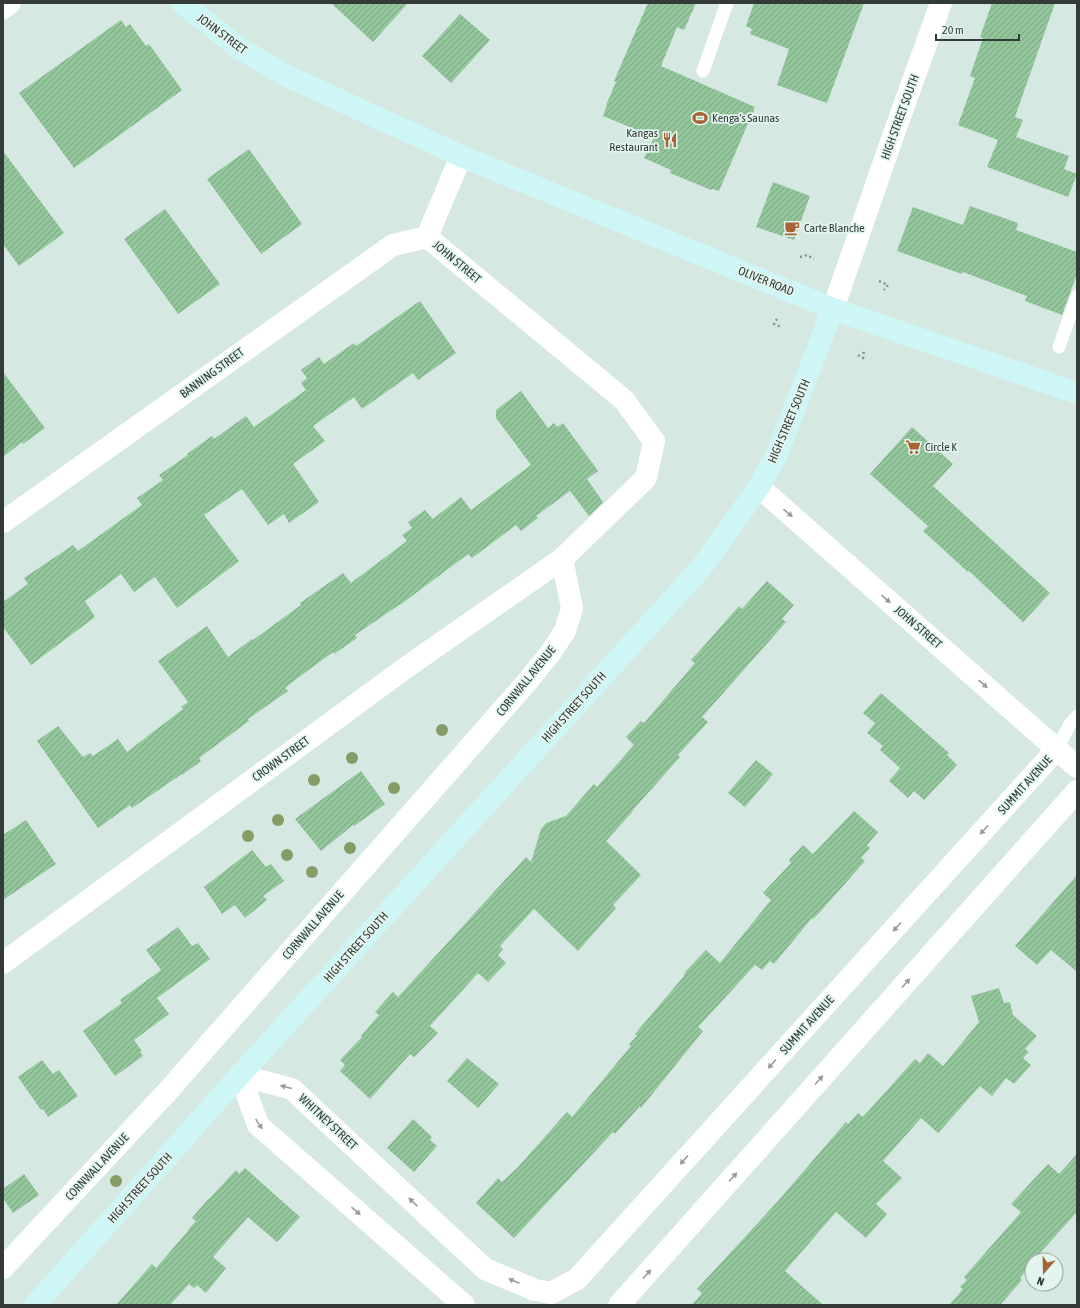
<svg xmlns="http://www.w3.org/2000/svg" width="1080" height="1308" font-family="'Asap Condensed',sans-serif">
  <defs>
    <pattern id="building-hatch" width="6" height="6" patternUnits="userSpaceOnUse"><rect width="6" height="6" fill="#94c69c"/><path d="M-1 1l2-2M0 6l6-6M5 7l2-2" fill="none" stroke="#79a280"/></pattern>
  </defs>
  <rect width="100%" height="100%" fill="#d5e8e1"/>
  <path fill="url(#building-hatch)" d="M 331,3 L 408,3 L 373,42 Z
    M 648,3 L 696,3 L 684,30 L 677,27 L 661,66 L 755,107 L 719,191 L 712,189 L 711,190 L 670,173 L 671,170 L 644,158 L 654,137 L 603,116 L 607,105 L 606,105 L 616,82 L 614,81 Z
    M 754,3 L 864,3 L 827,103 L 777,85 L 789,49 L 750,34 L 752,29 L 746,26 Z
    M 992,3 L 1055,3 L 1016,114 L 1015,117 L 1023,120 L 1016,137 L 1069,156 L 1064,169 L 1077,174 L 1068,197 L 987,167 L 998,140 L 958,125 L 975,78 L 970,76 L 983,38 L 980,37 Z
    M 460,14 L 490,40 L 451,83 L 422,56 Z
    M 121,20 L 126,27 L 130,24 L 146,46 L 149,44 L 182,90 L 74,168 L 19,93 Z
    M 249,149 L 302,224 L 261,254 L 207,179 Z
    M 3,151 L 64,233 L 19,266 L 3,244 Z
    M 773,182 L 810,196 L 794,240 L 756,227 Z
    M 970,206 L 1018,223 L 1016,230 L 1077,252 L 1077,274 L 1062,315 L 1025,301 L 1027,296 L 963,272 L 962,274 L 897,251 L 913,207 L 963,225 Z
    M 165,209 L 220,284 L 178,314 L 124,239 Z
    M 420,301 L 456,353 L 418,380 L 413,373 L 362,409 L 354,397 L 313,426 L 325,441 L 293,464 L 319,502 L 289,523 L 284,514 L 268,525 L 242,489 L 204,515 L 239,561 L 177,608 L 155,577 L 134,592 L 121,574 L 85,601 L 95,617 L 31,665 L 3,627 L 3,602 L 28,584 L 24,578 L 73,545 L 78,551 L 142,505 L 137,498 L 163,480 L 159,475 L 188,455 L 187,454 L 212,436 L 214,439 L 246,416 L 254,427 L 306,390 L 301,383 L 307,378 L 301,370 L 319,357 L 324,364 L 354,343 L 356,346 Z
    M 3,372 L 45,428 L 23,444 L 22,442 L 3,457 Z
    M 521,391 L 548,428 L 554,423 L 557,427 L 563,423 L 596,468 L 598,471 L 587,479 L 603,502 L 589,516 L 570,491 L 536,516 L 538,518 L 521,531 L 516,525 L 472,558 L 468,554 L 400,605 L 399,605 L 355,635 L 357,638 L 334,654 L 333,652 L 287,686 L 288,686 L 285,688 L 288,691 L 248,719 L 249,721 L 199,758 L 201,761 L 182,775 L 182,774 L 132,808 L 130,805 L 98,828 L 37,741 L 58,726 L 83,757 L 90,753 L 93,756 L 118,739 L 127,752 L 183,709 L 181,707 L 188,702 L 158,661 L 207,626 L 228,657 L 252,639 L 253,640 L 301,605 L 300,603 L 343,573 L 351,583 L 407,541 L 402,535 L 412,528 L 408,522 L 425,510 L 433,519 L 461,497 L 471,510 L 531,465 L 496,418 L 496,410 Z
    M 912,427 L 953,464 L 933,486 L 1050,593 L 1023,622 L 969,571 L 968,572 L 923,531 L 928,526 L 870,474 Z
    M 767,581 L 794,605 L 782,619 L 786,622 L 702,717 L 708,722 L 678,755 L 680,757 L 632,811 L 633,811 L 606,841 L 641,875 L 613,905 L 616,908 L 578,951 L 534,909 L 500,946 L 503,949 L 498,955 L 506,963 L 488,982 L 478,973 L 430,1026 L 438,1033 L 414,1057 L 410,1054 L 370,1099 L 340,1071 L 345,1065 L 340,1060 L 362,1037 L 361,1036 L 379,1015 L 375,1012 L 393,992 L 398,997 L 526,857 L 531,862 L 541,829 L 546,823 L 566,816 L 594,784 L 597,787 L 634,745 L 626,737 L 641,721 L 644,723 L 695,663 L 691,660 L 702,648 L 739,606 L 742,609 Z
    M 881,693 L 949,753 L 947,755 L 957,765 L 924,800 L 914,791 L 908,798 L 889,781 L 900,768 L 880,750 L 883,746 L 867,733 L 875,723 L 863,713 Z
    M 756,760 L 773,774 L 745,807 L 728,793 Z
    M 361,771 L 385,804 L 354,826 L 353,825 L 321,851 L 295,819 Z
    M 854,811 L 878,832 L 867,845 L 870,848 L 861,858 L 865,861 L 820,912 L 813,919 L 812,918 L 774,964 L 770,961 L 762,970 L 755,965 L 698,1027 L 703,1031 L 641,1108 L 640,1106 L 615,1134 L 613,1132 L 514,1238 L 476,1203 L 498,1178 L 502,1182 L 518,1167 L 567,1112 L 572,1117 L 631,1046 L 629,1044 L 637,1036 L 635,1034 L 684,976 L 684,975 L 686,971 L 706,950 L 720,963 L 771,900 L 763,893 L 791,863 L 789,860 L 803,845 L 813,854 Z
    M 26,820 L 56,864 L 3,900 L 3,835 Z
    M 252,850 L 266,867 L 271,864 L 284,881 L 263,896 L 267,900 L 245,918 L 235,905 L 222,914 L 204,887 Z
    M 1077,875 L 1077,972 L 1051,950 L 1037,965 L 1015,946 Z
    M 178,927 L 192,946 L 198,943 L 210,959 L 157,998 L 169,1014 L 134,1040 L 142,1051 L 140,1052 L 143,1056 L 115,1076 L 83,1031 L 122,1003 L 120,1000 L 161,970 L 146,950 Z
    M 999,988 L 1004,1003 L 1010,1002 L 1013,1015 L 1037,1036 L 1025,1049 L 1029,1052 L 1023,1058 L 1031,1065 L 1014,1084 L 1006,1078 L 992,1096 L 980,1086 L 938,1133 L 921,1118 L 883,1161 L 902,1178 L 876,1204 L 887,1214 L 866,1238 L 836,1212 L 785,1271 L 823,1305 L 692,1305 L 702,1293 L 697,1289 L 778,1201 L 846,1122 L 848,1124 L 858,1113 L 863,1117 L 915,1059 L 920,1063 L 928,1053 L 943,1066 L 979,1022 L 971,996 Z
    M 467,1058 L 499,1084 L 478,1108 L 447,1081 Z
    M 42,1060 L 53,1074 L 59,1070 L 78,1096 L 48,1117 L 43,1109 L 41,1110 L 18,1077 Z
    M 413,1119 L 432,1137 L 430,1140 L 437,1146 L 414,1172 L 387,1148 Z
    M 1077,1154 L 1077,1212 L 1039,1254 L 1039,1256 L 1036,1260 L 1032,1260 L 1032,1264 L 1020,1278 L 1022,1280 L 1000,1305 L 949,1305 L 963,1289 L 960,1287 L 967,1280 L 964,1277 L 1021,1212 L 1011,1204 L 1048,1164 L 1059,1174 Z
    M 245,1168 L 300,1217 L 277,1242 L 248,1217 L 213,1257 L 226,1268 L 206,1293 L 197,1285 L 194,1288 L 189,1284 L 170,1305 L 116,1305 L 152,1264 L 156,1268 L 188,1231 L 188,1230 L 196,1221 L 192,1218 L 208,1199 L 209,1199 L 236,1170 L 239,1174 Z
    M 24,1174 L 39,1195 L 13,1213 L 3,1198 L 3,1189 Z"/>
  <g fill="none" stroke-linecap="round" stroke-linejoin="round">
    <path stroke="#85928e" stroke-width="2.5" stroke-dasharray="2 3" stroke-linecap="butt" d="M 800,257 L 807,255 L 814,259
      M 879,281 L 888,285 L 884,290
      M 777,319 L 774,324 L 781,327
      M 858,355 L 863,358 L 864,349"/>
    <path stroke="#fff" stroke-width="13" d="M 703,71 L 727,3
      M 1059,347 L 1077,296
      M 1057,749 L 1070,724 L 1077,716"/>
    <path stroke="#fff" stroke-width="22" d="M 3,8 L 10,3
      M 427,237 L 461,156
      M 3,522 L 393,245 L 427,237
      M 3,963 L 411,664 L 562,559 L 646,478 L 654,441 L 624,400 L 427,237
      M 240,1075 L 292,1089 L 485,1269 L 535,1290 L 551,1293 L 577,1279 L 1057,749
      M 240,1075 L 258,1125 L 464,1305
      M 3,1268 L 167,1092 L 527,682 L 551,652 L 565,631 L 572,608 L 562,559
      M 619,1305 L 1077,791"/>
    <path stroke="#fff" stroke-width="22" d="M 833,309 L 893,136 L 941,3
      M 759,487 L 1077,767"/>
    <path stroke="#cef6f7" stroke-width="22" d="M 182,3 L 239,48 L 287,76 L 461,156 L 833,309 L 1077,393
      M 35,1305 L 240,1075 L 701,568 L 759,487 L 777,454 L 833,309"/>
  </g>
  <g fill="#869c67">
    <circle cx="442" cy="730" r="6"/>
    <circle cx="352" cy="758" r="6"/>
    <circle cx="314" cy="780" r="6"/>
    <circle cx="394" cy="788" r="6"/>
    <circle cx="278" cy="820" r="6"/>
    <circle cx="248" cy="836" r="6"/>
    <circle cx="350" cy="848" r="6"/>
    <circle cx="287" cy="855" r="6"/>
    <circle cx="312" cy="872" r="6"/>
    <circle cx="116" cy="1181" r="6"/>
  </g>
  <defs><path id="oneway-solid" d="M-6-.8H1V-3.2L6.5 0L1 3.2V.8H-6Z"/></defs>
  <g fill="#999c9c">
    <use href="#oneway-solid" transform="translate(788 513) rotate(41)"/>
    <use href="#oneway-solid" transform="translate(886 599) rotate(41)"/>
    <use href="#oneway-solid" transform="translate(983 684) rotate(41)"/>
    <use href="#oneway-solid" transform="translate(984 830) rotate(132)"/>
    <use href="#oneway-solid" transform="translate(897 927) rotate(132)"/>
    <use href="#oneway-solid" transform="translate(906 983) rotate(-48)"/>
    <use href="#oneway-solid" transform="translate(772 1064) rotate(132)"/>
    <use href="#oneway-solid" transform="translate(819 1080) rotate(-48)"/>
    <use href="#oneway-solid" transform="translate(286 1087) rotate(-165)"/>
    <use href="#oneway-solid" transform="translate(259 1124) rotate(56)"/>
    <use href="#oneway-solid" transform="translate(684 1160) rotate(132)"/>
    <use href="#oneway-solid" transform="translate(733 1177) rotate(-48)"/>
    <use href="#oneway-solid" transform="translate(413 1202) rotate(-137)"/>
    <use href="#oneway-solid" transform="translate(356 1211) rotate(41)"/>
    <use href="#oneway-solid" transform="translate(647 1274) rotate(-48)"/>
    <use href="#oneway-solid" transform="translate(514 1281) rotate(-157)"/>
  </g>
  <defs>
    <g id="stadium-bare" transform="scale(1.2)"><path d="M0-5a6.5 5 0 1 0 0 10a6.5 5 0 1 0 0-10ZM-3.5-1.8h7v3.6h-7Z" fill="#a76333" stroke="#e2f5ee" stroke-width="2.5" paint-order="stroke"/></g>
    <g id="restaurant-bare" transform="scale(1.2)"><path d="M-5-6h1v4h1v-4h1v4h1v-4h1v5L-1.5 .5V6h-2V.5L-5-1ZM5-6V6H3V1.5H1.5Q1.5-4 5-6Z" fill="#a76333" stroke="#e2f5ee" stroke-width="2.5" paint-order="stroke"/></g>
    <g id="cafe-bare" transform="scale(1.2)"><path d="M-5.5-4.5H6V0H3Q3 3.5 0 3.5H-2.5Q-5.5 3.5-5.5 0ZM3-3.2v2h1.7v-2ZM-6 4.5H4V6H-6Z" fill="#a76333" stroke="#e2f5ee" stroke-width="2.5" paint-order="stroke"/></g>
    <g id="supermarket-bare" transform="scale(1.2)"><path d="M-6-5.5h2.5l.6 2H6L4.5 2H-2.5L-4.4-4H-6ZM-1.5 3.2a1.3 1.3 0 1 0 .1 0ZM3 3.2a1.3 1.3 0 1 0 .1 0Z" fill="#a76333" stroke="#e2f5ee" stroke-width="2.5" paint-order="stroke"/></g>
  </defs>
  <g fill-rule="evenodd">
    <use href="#stadium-bare" x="700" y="118"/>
    <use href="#restaurant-bare" x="670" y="140"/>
    <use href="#cafe-bare" x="792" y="228"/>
    <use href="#supermarket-bare" x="913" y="447"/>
  </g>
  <g text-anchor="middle" stroke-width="3.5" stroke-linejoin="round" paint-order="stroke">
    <g font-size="12" fill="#333a38" stroke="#e2f5ee">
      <text transform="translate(222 34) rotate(37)" y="4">JOHN STREET</text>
      <text transform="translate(900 117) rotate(-70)" y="4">HIGH STREET SOUTH</text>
      <text transform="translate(457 262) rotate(40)" y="4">JOHN STREET</text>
      <text transform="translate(766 281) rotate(22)" y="4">OLIVER ROAD</text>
      <text transform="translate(212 373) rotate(-36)" y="4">BANNING STREET</text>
      <text transform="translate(789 421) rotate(-67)" y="4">HIGH STREET SOUTH</text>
      <text transform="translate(918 627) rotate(41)" y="4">JOHN STREET</text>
      <text transform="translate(526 681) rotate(-51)" y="4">CORNWALL AVENUE</text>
      <text transform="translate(574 707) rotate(-48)" y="4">HIGH STREET SOUTH</text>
      <text transform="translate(281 759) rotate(-36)" y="4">CROWN STREET</text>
      <text transform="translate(1025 785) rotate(-48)" y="4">SUMMIT AVENUE</text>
      <text transform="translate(313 925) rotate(-49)" y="4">CORNWALL AVENUE</text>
      <text transform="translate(356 947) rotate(-48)" y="4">HIGH STREET SOUTH</text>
      <text transform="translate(807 1025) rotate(-48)" y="4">SUMMIT AVENUE</text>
      <text transform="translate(328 1122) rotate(43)" y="4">WHITNEY STREET</text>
      <text transform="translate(97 1167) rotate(-47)" y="4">CORNWALL AVENUE</text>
      <text transform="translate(140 1188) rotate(-48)" y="4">HIGH STREET SOUTH</text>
    </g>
    <g font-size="12" fill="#333a38" stroke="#e2f5ee" text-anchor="start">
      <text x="712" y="122">Kenga's Saunas</text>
      <text x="658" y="137" text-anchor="end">Kangas<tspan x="658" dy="14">Restaurant</tspan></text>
      <text x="804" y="232">Carte Blanche</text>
      <text x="925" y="451">Circle K</text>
    </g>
  </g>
  <rect width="1080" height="1308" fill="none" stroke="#333a38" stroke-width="8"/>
  <g transform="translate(1044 1272) rotate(200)"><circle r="19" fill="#e2f5ee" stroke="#9caaa5"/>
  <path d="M0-3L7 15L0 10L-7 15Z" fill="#a76333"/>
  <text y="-6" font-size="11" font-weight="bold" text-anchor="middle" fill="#333a38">N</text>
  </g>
  <path d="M936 34v6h83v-6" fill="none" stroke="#333a38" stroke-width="2"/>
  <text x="942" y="34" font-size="12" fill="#333a38" stroke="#e2f5ee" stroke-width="3" paint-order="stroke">20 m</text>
</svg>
